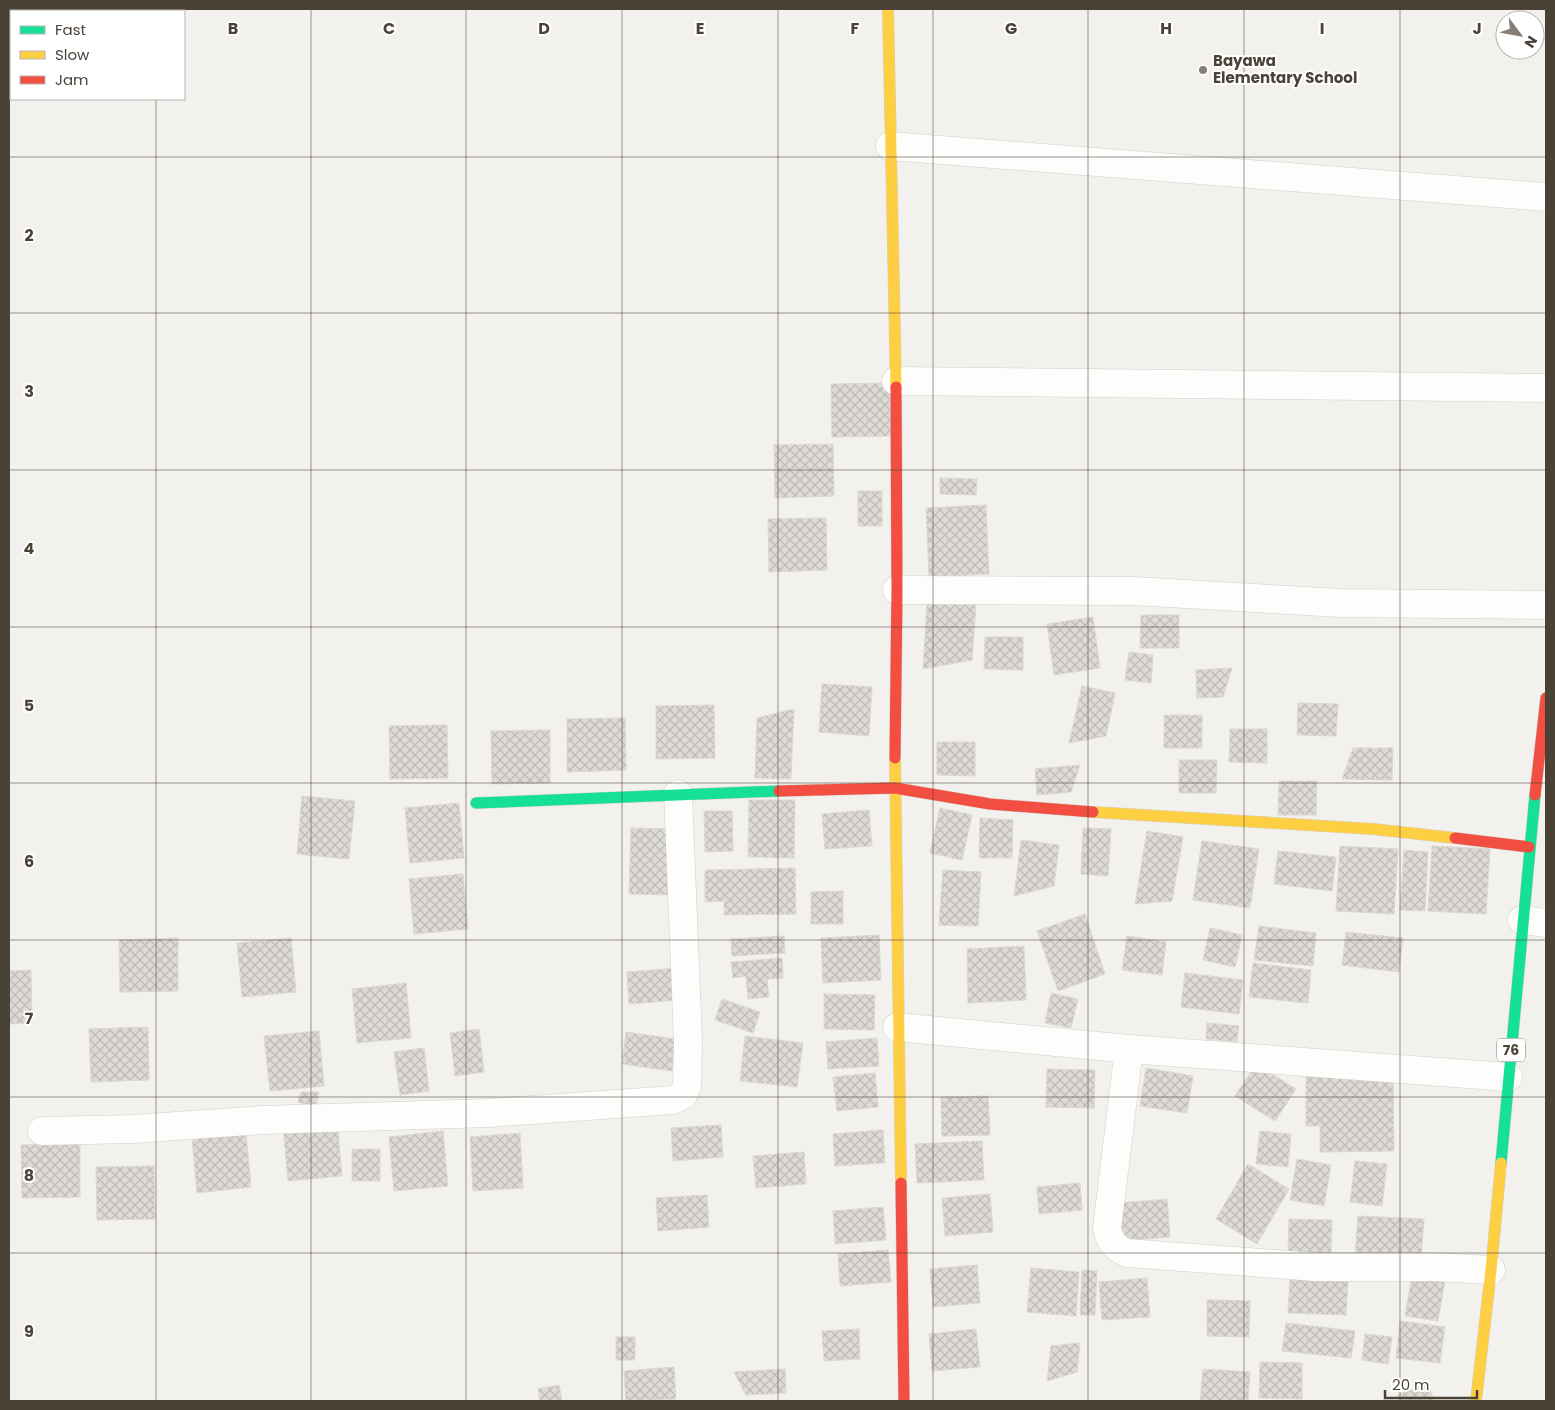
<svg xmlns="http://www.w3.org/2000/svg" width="1555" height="1410" font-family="Poppins,sans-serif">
  <defs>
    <pattern id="building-cross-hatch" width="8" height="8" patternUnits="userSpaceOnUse" patternTransform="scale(1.25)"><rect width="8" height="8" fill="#dddad5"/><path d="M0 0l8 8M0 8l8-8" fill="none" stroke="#bfbcb7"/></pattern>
  </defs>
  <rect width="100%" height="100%" fill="#f3f1ed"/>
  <path fill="url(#building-cross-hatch)" stroke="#dcd8d2" d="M 889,383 L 891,436 L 832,437 L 831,384 Z
    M 833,444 L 834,496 L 775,498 L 774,445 Z
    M 940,478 L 977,479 L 976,495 L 940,494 Z
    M 858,491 L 882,491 L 882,526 L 858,526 Z
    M 986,505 L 989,574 L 929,577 L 926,508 Z
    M 826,518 L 827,570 L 769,572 L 768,519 Z
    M 927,602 L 976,605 L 972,660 L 923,669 Z
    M 1141,615 L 1179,615 L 1179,648 L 1140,648 Z
    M 1093,617 L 1100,668 L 1054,675 L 1047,624 Z
    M 985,637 L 1023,637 L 1023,670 L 984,669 Z
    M 1129,652 L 1153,655 L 1151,683 L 1125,680 Z
    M 1232,668 L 1223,697 L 1197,698 L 1196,670 Z
    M 822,684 L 872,687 L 869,736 L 819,732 Z
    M 1082,686 L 1115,693 L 1106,736 L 1069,743 Z
    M 1298,703 L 1338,704 L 1336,736 L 1297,735 Z
    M 714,705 L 715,758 L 656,759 L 656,706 Z
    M 794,709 L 791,779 L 755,778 L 757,718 Z
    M 1164,715 L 1202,715 L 1202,748 L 1164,748 Z
    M 625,718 L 626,770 L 567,772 L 567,719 Z
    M 447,725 L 448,778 L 390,779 L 389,726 Z
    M 1230,729 L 1267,729 L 1267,763 L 1229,762 Z
    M 550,730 L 550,783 L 492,784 L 491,731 Z
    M 937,742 L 975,742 L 975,776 L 937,775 Z
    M 1353,748 L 1393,748 L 1392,780 L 1342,779 Z
    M 1179,760 L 1217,760 L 1216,793 L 1179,793 Z
    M 1080,765 L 1071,792 L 1037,795 L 1035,769 Z
    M 1279,781 L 1317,781 L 1316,815 L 1278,815 Z
    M 302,796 L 355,801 L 349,859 L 297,854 Z
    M 749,800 L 795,800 L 794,858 L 748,857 Z
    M 459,803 L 464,858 L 410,863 L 405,808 Z
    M 940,808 L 972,815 L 962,860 L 930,853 Z
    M 869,810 L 872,846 L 825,849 L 822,814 Z
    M 704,811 L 732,811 L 733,851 L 705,852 Z
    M 980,818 L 1013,820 L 1012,858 L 979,858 Z
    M 631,828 L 671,829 L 669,895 L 629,894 Z
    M 1083,828 L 1111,829 L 1108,876 L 1081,874 Z
    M 1147,831 L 1183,837 L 1172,901 L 1135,904 Z
    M 1021,840 L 1059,845 L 1054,886 L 1014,896 Z
    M 1202,841 L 1259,849 L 1250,908 L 1193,900 Z
    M 1340,846 L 1398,849 L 1394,914 L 1336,911 Z
    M 1432,846 L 1490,849 L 1486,914 L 1428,911 Z
    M 1404,850 L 1428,852 L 1425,911 L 1400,910 Z
    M 1278,851 L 1336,857 L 1332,891 L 1274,884 Z
    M 795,868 L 796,914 L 724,915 L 724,901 L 705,902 L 705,870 Z
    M 943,870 L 981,872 L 978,926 L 939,925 Z
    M 463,874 L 468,929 L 414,934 L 409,879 Z
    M 843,891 L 843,924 L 811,924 L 811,892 Z
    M 1085,914 L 1105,974 L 1058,991 L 1037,931 Z
    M 1259,926 L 1316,933 L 1313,966 L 1254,960 Z
    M 1210,928 L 1242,935 L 1235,967 L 1203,960 Z
    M 1346,932 L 1403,938 L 1399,972 L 1342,965 Z
    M 879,935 L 881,980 L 823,983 L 821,938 Z
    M 784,936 L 785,953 L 732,956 L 731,939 Z
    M 1127,936 L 1166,942 L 1162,975 L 1122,970 Z
    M 178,938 L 178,991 L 120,992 L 119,940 Z
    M 291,938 L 296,992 L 242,997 L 237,943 Z
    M 1024,946 L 1026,1000 L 968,1003 L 967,949 Z
    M 782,958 L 783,978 L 767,979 L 769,997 L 748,999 L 746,976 L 733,978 L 731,962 Z
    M 1253,963 L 1311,970 L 1308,1003 L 1249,997 Z
    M 677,968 L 679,1000 L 629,1004 L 627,972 Z
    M 31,970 L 32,1023 L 9,1024 L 9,971 Z
    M 1185,973 L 1243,980 L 1239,1014 L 1181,1007 Z
    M 406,983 L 411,1038 L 357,1043 L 352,989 Z
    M 1051,993 L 1078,999 L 1071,1028 L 1045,1023 Z
    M 824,994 L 875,995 L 874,1030 L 824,1029 Z
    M 722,999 L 760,1012 L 753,1033 L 715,1020 Z
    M 1207,1023 L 1239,1026 L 1237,1042 L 1206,1039 Z
    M 148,1027 L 149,1080 L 91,1082 L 89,1029 Z
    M 479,1029 L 484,1072 L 455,1076 L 450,1033 Z
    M 319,1031 L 324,1086 L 270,1091 L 264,1036 Z
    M 626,1032 L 676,1039 L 672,1071 L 622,1064 Z
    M 745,1036 L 803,1043 L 797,1087 L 740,1081 Z
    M 877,1038 L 879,1066 L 828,1069 L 826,1042 Z
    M 424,1048 L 429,1091 L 400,1095 L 394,1052 Z
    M 1256,1064 L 1296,1089 L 1275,1121 L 1235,1096 Z
    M 1146,1068 L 1193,1076 L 1187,1113 L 1140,1106 Z
    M 1047,1069 L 1095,1070 L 1094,1108 L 1046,1107 Z
    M 1393,1072 L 1394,1151 L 1320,1152 L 1320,1126 L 1306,1126 L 1306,1073 Z
    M 875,1073 L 878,1107 L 837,1111 L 833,1077 Z
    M 301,1092 L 319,1092 L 316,1107 L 298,1102 Z
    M 988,1096 L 990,1135 L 942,1136 L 941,1097 Z
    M 337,1121 L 342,1176 L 288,1181 L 283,1127 Z
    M 721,1125 L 723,1157 L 673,1161 L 671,1128 Z
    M 883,1130 L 885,1163 L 835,1166 L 833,1134 Z
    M 443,1131 L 448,1186 L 394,1191 L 389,1137 Z
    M 1260,1131 L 1291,1134 L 1288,1167 L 1256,1164 Z
    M 246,1133 L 251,1187 L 197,1193 L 192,1138 Z
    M 520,1133 L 523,1188 L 473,1191 L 470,1137 Z
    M 982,1141 L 984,1180 L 917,1183 L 915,1144 Z
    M 80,1144 L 80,1197 L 22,1198 L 21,1145 Z
    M 352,1149 L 380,1149 L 380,1181 L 352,1181 Z
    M 804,1152 L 806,1184 L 756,1188 L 753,1156 Z
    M 1297,1159 L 1331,1165 L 1324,1206 L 1290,1200 Z
    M 1355,1161 L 1387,1164 L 1382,1206 L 1350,1202 Z
    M 1248,1164 L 1289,1189 L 1257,1244 L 1216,1219 Z
    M 154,1166 L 155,1219 L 97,1220 L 96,1167 Z
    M 1080,1183 L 1082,1210 L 1039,1214 L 1037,1187 Z
    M 990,1194 L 993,1232 L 945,1236 L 942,1198 Z
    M 707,1195 L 709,1227 L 658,1231 L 656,1198 Z
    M 1167,1199 L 1170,1237 L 1122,1241 L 1119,1203 Z
    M 883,1207 L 886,1240 L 835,1244 L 833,1211 Z
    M 1358,1216 L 1424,1219 L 1421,1260 L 1355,1256 Z
    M 1289,1219 L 1332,1220 L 1331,1256 L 1288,1255 Z
    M 888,1250 L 891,1282 L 840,1286 L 838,1254 Z
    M 977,1265 L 980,1303 L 933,1307 L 930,1269 Z
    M 1031,1268 L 1079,1272 L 1076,1316 L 1027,1312 Z
    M 1413,1269 L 1446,1275 L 1438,1321 L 1405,1316 Z
    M 1082,1270 L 1097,1271 L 1095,1315 L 1080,1315 Z
    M 1147,1278 L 1150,1317 L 1102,1320 L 1099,1282 Z
    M 1290,1278 L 1348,1280 L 1346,1315 L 1288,1313 Z
    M 1207,1300 L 1250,1301 L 1249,1337 L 1207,1336 Z
    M 1400,1321 L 1445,1327 L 1440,1363 L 1396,1358 Z
    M 1286,1323 L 1355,1331 L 1351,1358 L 1282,1351 Z
    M 859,1329 L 860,1359 L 824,1361 L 822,1331 Z
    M 976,1329 L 980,1367 L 932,1371 L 929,1334 Z
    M 1365,1334 L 1392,1337 L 1388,1364 L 1362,1360 Z
    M 616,1337 L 635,1337 L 635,1360 L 616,1360 Z
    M 1080,1343 L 1077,1372 L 1047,1381 L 1051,1346 Z
    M 1260,1362 L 1302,1363 L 1302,1399 L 1259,1398 Z
    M 674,1367 L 676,1399 L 626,1401 L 624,1371 Z
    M 785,1369 L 786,1393 L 746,1395 L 734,1372 Z
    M 1203,1369 L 1250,1372 L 1248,1401 L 1200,1401 Z
    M 1428,1384 L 1434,1401 L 1400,1401 L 1397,1395 Z
    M 559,1385 L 562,1401 L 540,1401 L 538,1389 Z"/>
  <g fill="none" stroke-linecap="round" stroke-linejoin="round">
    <g stroke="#d1cfca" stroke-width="29">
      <path id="street" d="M 890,146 L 1546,197
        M 896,381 L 1546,388
        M 897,590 L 1134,591 L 1340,603 L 1546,605
        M 1522,920 L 1546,923
        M 897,1027 L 1129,1049 L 1508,1077
        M 1129,1049 L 1107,1228 C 1109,1241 1115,1248 1127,1253 L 1316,1267 L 1436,1267 L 1491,1270
        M 42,1131 L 133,1129 L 263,1120 L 489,1113 L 673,1100 L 683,1095 L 687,1086 L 688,1041 L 678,794"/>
    </g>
    <g stroke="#d3cec3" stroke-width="12">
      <path id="fast" d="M 476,803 L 779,791
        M 1501,1163 L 1535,795"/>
    </g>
    <g stroke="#d3cec3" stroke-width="12">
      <path id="slow" d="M 888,9 L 896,387
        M 895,758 L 901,1183
        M 1093,812 L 1373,829 L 1455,838
        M 1476,1401 L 1491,1270 L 1501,1163"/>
    </g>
    <g stroke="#d3cec3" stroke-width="12">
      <path id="jam" d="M 895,758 L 897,590 L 896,387
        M 779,791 L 895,788 L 990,804 L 1093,812
        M 1535,795 L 1546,698
        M 1455,838 L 1529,847
        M 901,1183 L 904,1401"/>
    </g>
    <use href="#street" stroke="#fdfdfc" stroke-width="28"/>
    <use href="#fast" stroke="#16e098" stroke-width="11"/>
    <use href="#slow" stroke="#ffcf43" stroke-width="11"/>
    <use href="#jam" stroke="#f24e42" stroke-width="11"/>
  </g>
  <path fill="none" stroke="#4b4237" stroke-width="1" stroke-opacity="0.55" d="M 156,9 L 156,11M 311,9 L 311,1401M 466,9 L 466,1401M 622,9 L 622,1401M 778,9 L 778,1401M 933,9 L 933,1401M 1088,9 L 1088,1401M 1244,9 L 1244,1401M 1400,9 L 1400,1401M 156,99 L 156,1401M 9,157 L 1546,157M 9,313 L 1546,313M 9,470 L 1546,470M 9,627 L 1546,627M 9,783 L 1546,783M 9,940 L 1546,940M 9,1097 L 1546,1097M 9,1253 L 1546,1253"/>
  <circle fill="#867f77" stroke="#fff" stroke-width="2" cx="1203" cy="70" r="5"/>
  <g text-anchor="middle" stroke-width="4" stroke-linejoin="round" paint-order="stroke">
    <rect fill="#fff" stroke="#817b73" stroke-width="1" x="1497" y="1038.5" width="28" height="23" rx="4"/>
    <g font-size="14" font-weight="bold" fill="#4b4237">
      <text x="1511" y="1055">76</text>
    </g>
    <g font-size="15" font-weight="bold" fill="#4b4237" stroke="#fff" text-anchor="start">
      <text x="1213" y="66">Bayawa<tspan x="1213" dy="17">Elementary School</tspan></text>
    </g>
  </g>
  <g font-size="16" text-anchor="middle" font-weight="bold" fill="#4b4237" stroke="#fff" stroke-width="4" stroke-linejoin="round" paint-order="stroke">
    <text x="233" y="34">B</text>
    <text x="389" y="34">C</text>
    <text x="544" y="34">D</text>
    <text x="700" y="34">E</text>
    <text x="855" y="34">F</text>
    <text x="1011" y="34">G</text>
    <text x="1166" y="34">H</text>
    <text x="1322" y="34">I</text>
    <text x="1477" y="34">J</text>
    <text x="29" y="241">2</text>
    <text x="29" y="397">3</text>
    <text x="29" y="554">4</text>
    <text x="29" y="711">5</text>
    <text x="29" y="867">6</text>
    <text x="29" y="1024">7</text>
    <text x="29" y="1181">8</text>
    <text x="29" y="1337">9</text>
  </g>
  <rect width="1555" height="1410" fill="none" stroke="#4b4237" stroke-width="20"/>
  <rect x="10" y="10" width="175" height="90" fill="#ffffff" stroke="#b7b3af"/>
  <rect x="20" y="26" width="25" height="8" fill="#16e098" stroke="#b7b3af"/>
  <text x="55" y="35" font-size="15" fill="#4b4237">Fast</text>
  <rect x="20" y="51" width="25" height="8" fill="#ffcf43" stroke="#b7b3af"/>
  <text x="55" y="60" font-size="15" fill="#4b4237">Slow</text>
  <rect x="20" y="76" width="25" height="8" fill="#f24e42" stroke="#b7b3af"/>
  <text x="55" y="85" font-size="15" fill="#4b4237">Jam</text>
  <g transform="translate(1520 35) rotate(122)"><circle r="24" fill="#ffffff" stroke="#b7b3af"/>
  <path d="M0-4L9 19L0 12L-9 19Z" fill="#867f77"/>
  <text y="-8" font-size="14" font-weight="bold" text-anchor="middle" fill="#4b4237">N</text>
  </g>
  <path d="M1385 1390v8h92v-8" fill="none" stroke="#4b4237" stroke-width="2.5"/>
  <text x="1392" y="1390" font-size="15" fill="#4b4237" stroke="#ffffff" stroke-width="4" paint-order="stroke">20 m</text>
</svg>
